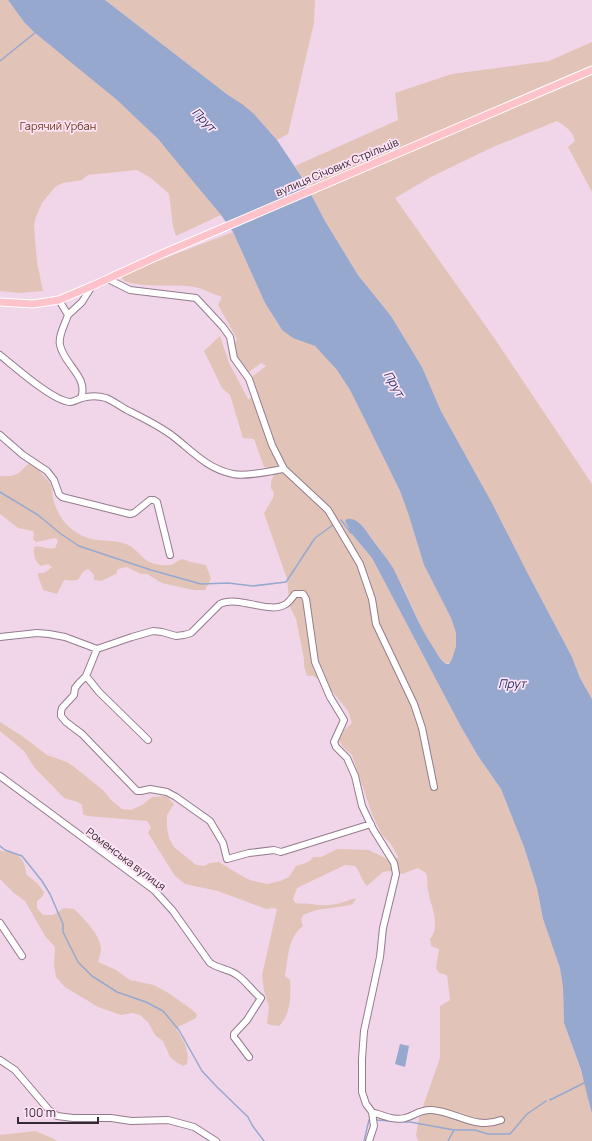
<svg xmlns="http://www.w3.org/2000/svg" width="592" height="1141" font-family="Manrope,sans-serif">
  <rect width="100%" height="100%" fill="#f1d6e9"/>
  <path fill="#e1c4b7" d="M 0,0 L 8,0 L 24,22 L 35,33 C 72,64 111,92 145,126 C 173,154 196,185 221,215 L 176,236 L 173,226 L 169,194 L 151,178 L 137,170 L 88,175 L 82,180 L 63,183 L 55,187 L 42,203 L 36,217 L 34,225 L 37,262 L 43,291 L 19,293 L 0,291 Z
    M 105,0 L 315,0 L 314,23 L 288,134 L 277,140 C 262,122 248,108 228,95 Z
    M 592,42 L 592,192 L 568,147 L 575,141 C 573,131 565,126 557,121 L 493,147 L 431,177 L 395,198 L 497,342 L 592,484 L 592,699 L 580,678 L 572,657 L 526,570 L 492,503 L 441,411 L 422,367 L 391,316 L 358,275 L 325,221 L 303,179 L 295,166 L 398,120 L 395,93 L 452,74 L 549,61 Z
    M 233,232 L 265,303 L 276,321 L 282,330 L 315,346 L 323,354 L 337,370 L 350,390 L 366,422 L 400,491 L 408,513 L 424,565 L 451,618 L 456,633 L 456,646 L 451,662 L 446,664 C 428,649 414,609 403,587 C 391,564 376,541 357,522 L 346,524 L 351,533 L 372,558 L 460,725 L 478,756 L 501,789 L 524,847 L 537,888 L 543,919 L 560,968 L 563,988 L 564,1023 L 585,1083 L 592,1114 L 592,1141 L 418,1141 L 416,1135 L 419,1118 L 440,1058 L 440,1006 L 450,1000 L 447,975 L 439,973 L 436,968 L 439,949 L 431,946 L 430,939 C 441,926 431,906 428,891 C 427,885 428,879 426,873 L 418,868 L 402,874 L 390,871 L 383,872 L 367,886 C 361,880 361,873 355,866 L 345,865 L 297,888 L 293,899 L 295,903 C 301,904 306,903 311,904 C 330,907 338,904 356,898 L 353,904 C 337,909 319,907 303,915 L 301,920 L 303,926 C 288,937 288,958 285,976 L 290,980 C 291,996 291,1014 279,1026 L 270,1025 L 267,1023 L 269,1007 L 264,991 L 262,975 L 277,909 L 273,908 L 266,909 L 218,891 L 185,884 L 175,876 L 148,833 L 151,827 L 147,821 L 87,816 L 83,814 L 82,805 L 78,802 L 64,798 L 34,767 L 24,751 L 0,731 L 0,722 L 22,736 L 47,755 L 67,762 L 73,766 L 103,790 L 111,800 L 122,809 L 131,810 L 142,805 L 152,797 L 166,796 L 174,804 L 167,815 L 167,827 L 169,838 L 174,847 L 190,860 L 196,865 L 204,866 L 210,863 L 219,862 L 242,876 L 250,880 L 267,884 L 280,881 L 289,877 L 296,866 C 302,864 310,863 313,857 L 321,857 L 337,849 L 369,850 L 383,857 L 391,862 L 398,857 L 391,844 L 382,835 L 372,814 L 352,755 L 343,747 L 339,740 L 344,730 L 352,723 L 348,711 L 327,685 L 313,676 L 307,676 L 304,666 L 304,659 L 296,619 L 290,607 L 287,579 L 264,513 L 273,498 L 274,493 L 271,488 L 271,482 L 274,474 L 272,469 L 264,467 L 254,439 L 243,438 L 230,395 L 222,388 L 204,351 L 220,336 L 229,363 L 248,399 L 254,397 L 253,376 L 266,366 L 261,363 L 249,372 L 237,359 L 232,347 L 237,339 L 218,305 L 222,297 C 213,294 204,289 195,287 C 171,283 148,289 124,281 L 121,275 Z
    M 28,464 L 38,467 C 40,476 51,479 52,489 C 53,492 52,495 53,498 C 58,520 73,536 96,540 C 105,541 116,540 126,544 C 140,549 141,564 162,565 C 164,565 168,565 171,565 C 174,564 178,560 182,559 L 191,562 L 206,565 L 211,579 L 205,590 L 193,590 L 162,583 L 147,574 L 141,574 L 127,567 L 118,569 L 116,574 L 101,581 L 94,580 L 94,575 L 88,569 C 75,574 87,583 64,580 L 57,594 L 43,590 L 38,576 L 38,573 C 45,574 47,571 52,567 L 48,564 L 41,566 C 35,562 33,554 34,547 C 42,545 47,550 55,548 L 58,541 L 56,538 L 36,542 L 33,539 L 34,534 L 33,531 L 18,528 L 0,514 L 0,476 L 11,476 L 19,473 Z
    M 0,850 C 3,852 6,851 10,852 C 21,854 26,864 26,874 L 37,883 L 44,892 L 43,896 L 37,901 L 37,908 L 43,915 L 53,915 L 64,908 L 74,909 C 83,918 101,935 101,949 C 101,953 99,958 98,962 L 116,970 L 130,980 L 154,985 L 170,994 L 191,1009 L 197,1014 L 196,1018 L 176,1028 C 183,1040 190,1049 187,1064 L 183,1066 L 176,1062 L 170,1057 L 163,1041 L 155,1035 L 148,1022 L 140,1015 L 132,1013 L 121,1015 L 98,1007 L 65,987 L 56,977 L 54,964 L 55,947 L 45,936 L 25,901 L 15,894 L 0,879 Z
    M 35,1131 L 52,1138 L 57,1141 L 0,1141 L 0,1135 Z"/>
  <path fill="#97a8cf" d="M 8,0 L 105,0 L 228,95 L 242,104 L 254,114 L 277,140 L 303,179 L 325,221 L 358,275 L 391,316 L 422,367 L 441,411 L 492,503 L 526,570 L 572,657 L 580,678 L 592,699 L 592,1114 L 581,1070 L 564,1023 L 563,988 L 560,968 L 543,919 L 537,888 L 524,847 L 501,789 L 478,756 L 460,725 L 372,558 L 351,533 L 345,521 L 347,519 C 358,517 366,531 372,539 C 379,549 387,558 393,568 C 407,594 417,623 433,647 C 437,653 440,660 446,664 L 449,664 L 452,659 L 456,646 L 456,633 L 451,618 L 424,565 L 408,513 L 400,491 L 366,422 L 350,390 L 337,370 L 315,346 L 293,338 L 282,330 L 265,303 L 233,232 L 221,215 L 158,139 L 117,100 L 35,33 L 24,22 Z
    M 400,1044 L 409,1046 L 405,1067 L 395,1064 Z"/>
  <g fill="none" stroke-linecap="round" stroke-linejoin="round">
    <path stroke="#97a8cf" stroke-width="1.5" d="M 0,61 L 36,32
      M 0,492 L 38,515 L 61,534 L 79,546 L 151,570 L 201,584 L 228,583 L 253,586 L 286,582 L 315,538 L 333,525
      M 341,520 L 351,533
      M 0,846 L 5,850 L 22,856 L 42,881 L 50,894 L 63,924 L 63,932 L 78,962 L 92,976 L 117,992 L 146,1002 L 163,1011 L 179,1030 L 202,1071 L 217,1087 L 248,1117 L 252,1125 L 264,1141
      M 550,1100 L 586,1082
      M 375,1120 L 393,1121
      M 401,1122 L 410,1122 L 454,1130 L 475,1130 L 488,1134 L 510,1134 L 527,1114 L 546,1101
      M 364,1141 L 369,1120 L 371,1120
      M 448,1141 L 454,1130"/>
    <g stroke="#947b8d" stroke-width="8">
      <path id="minor" d="M 108,279 L 130,290 L 196,298 L 223,327 L 230,337 L 234,358 L 249,379 L 272,445 L 284,469 L 328,510 L 360,564 L 372,599 L 376,624 L 414,704 L 422,728 L 434,787
        M 59,300 L 68,315 C 65,324 58,336 60,345 C 64,365 89,377 81,398
        M 68,315 L 82,302 L 92,286
        M 0,355 C 15,367 53,401 70,402 C 74,402 78,399 82,398 C 89,396 99,396 106,398 C 113,401 120,406 127,410 C 143,418 160,426 174,437 C 193,452 208,469 233,474 C 247,477 269,471 284,469
        M 0,435 L 23,455 L 47,471 L 54,480 L 59,494 L 62,497 L 130,514 L 134,513 L 150,500 L 154,500 L 157,502 L 170,555
        M 0,637 L 37,633 L 49,634 L 65,637 L 97,649 L 132,637 L 153,631 L 162,632 L 176,636 L 184,635 L 191,633 L 220,604 C 239,595 270,615 286,604 C 290,601 292,598 295,594 L 303,594 L 306,599 L 315,662 L 330,697 L 344,720 L 334,742 L 336,747 L 347,758 L 355,776 L 362,806 L 373,829 L 394,863 L 396,874 L 383,928 L 380,957 L 364,1031 L 362,1059 L 362,1092 L 366,1104 L 372,1112 L 374,1126 L 369,1141
        M 97,649 L 86,676 L 99,692 L 148,740
        M 86,676 L 79,683 L 75,688 L 74,695 L 62,708 L 61,712 L 61,716 L 66,722 L 82,734 L 137,791 L 141,791 L 150,789 L 167,792 L 176,797 L 210,821 L 223,843 L 227,859 L 249,853 L 274,850 L 281,852 L 371,824
        M 0,776 L 154,890 L 173,911 L 210,963 C 219,969 229,969 237,975 C 246,981 252,991 261,998 L 247,1020 L 234,1034 L 234,1037 L 249,1057
        M 0,923 L 22,956
        M 0,1060 L 15,1070 L 49,1110 L 57,1116 L 73,1118 L 111,1118 L 131,1121 L 168,1120 L 194,1127 L 216,1141
        M 372,1112 C 382,1115 394,1121 405,1118 C 415,1116 419,1109 432,1110 C 457,1112 475,1130 501,1120"/>
    </g>
    <g stroke="#fff" stroke-width="9">
      <path id="major" d="M 0,302 L 33,304 L 59,300 L 92,286 L 162,254 L 592,70"/>
    </g>
    <use href="#minor" stroke="#fff" stroke-width="6"/>
    <use href="#major" stroke="#fdc2ca" stroke-width="7"/>
  </g>
  <g text-anchor="middle" stroke-width="3.5" stroke-linejoin="round" paint-order="stroke">
    <g font-size="11" fill="#6b3416" stroke="#ffe3f6">
      <text x="58" y="130">Гарячий Урбан</text>
    </g>
    <g font-size="11" fill="#342a31" stroke="#ffe3f6">
      <text transform="translate(337 167) rotate(-23)" y="4">вулиця Січових Стрільців</text>
      <text transform="translate(126 859) rotate(37)" y="4">Роменська вулиця</text>
    </g>
    <g font-size="12" font-style="italic" fill="#213264" stroke="#ffe3f6">
      <text transform="translate(204 120) rotate(45)" y="4">Прут</text>
      <text transform="translate(394 384) rotate(59)" y="4">Прут</text>
      <text x="512" y="688">Прут</text>
    </g>
  </g>
  <path d="M18 1117v6h80v-6" fill="none" stroke="#342a31" stroke-width="2"/>
  <text x="24" y="1117" font-size="12" fill="#342a31" stroke="#ffe3f6" stroke-width="3" paint-order="stroke">100 m</text>
</svg>
